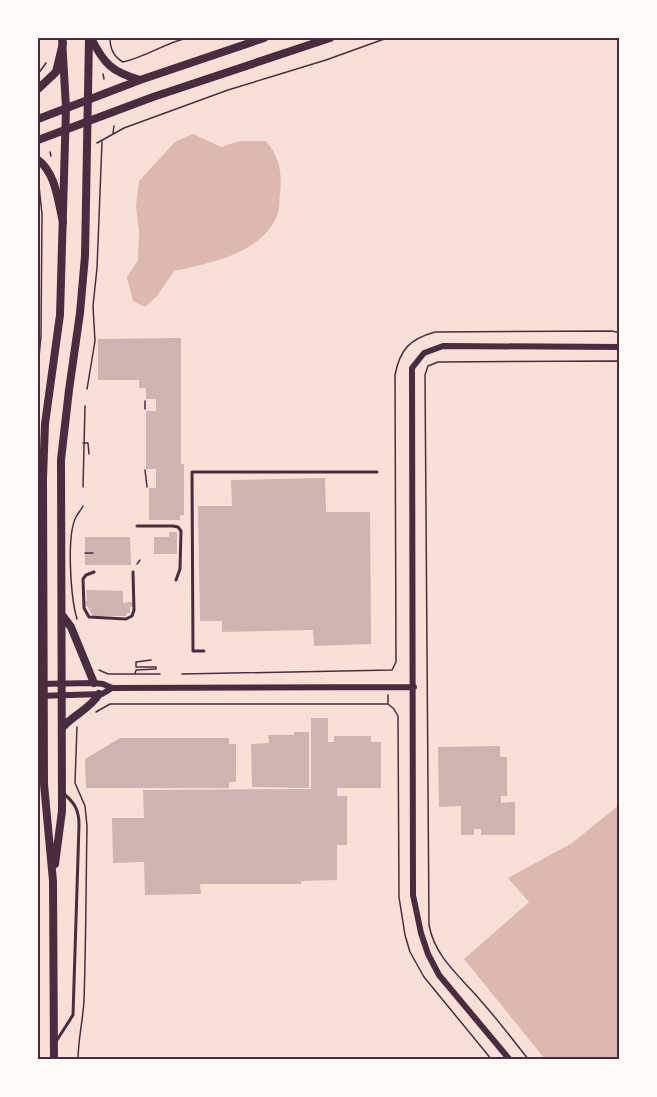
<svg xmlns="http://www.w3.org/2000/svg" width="657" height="1097" font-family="'Crimson Pro',serif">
  <rect width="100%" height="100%" fill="#f7e1d7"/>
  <path fill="#dcb8b0" d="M 193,134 L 221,147 L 240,141 L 266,141 C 280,158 282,172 280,193 C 279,200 280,210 277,216 C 261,254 210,263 174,271 L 157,296 L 145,307 L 133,301 L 127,277 L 138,260 L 139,232 L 136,206 L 139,181 L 175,142 Z
    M 619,805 L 619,1059 L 545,1059 L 464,959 L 529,902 L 508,878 L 572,843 Z"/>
  <path fill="#ccb4b1" d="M 181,338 L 181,464 L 184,464 L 184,515 L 180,515 L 180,520 L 149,520 L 149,488 L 156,488 L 156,469 L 146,469 L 146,411 L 156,411 L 156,399 L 146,399 L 146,388 L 139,388 L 139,380 L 98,380 L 98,339 Z
    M 325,478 L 326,512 L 370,512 L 371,644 L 314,646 L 313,630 L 222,632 L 222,621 L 200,621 L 198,506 L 232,506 L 231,480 Z
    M 169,532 L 177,532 L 177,554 L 154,554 L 154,537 L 169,537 Z
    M 85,537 L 130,537 L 131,565 L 85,565 Z
    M 86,590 L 123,591 L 123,603 L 135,601 L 135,607 L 130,607 L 130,613 L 127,613 L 126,616 L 93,616 L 87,606 L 83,606 L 83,601 L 87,601 Z
    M 311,718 L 328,718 L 328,742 L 334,742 L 334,736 L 371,736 L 371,742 L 381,742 L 381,788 L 337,788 L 337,796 L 347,796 L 347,845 L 337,845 L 337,880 L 301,881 L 301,884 L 200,884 L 201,894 L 145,895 L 144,862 L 113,863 L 112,818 L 144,818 L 143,790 L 311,789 Z
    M 294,732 L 309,732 L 309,788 L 252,787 L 251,744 L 269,743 L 268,735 L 294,735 Z
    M 120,738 L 229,738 L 229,744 L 236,744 L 236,782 L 229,782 L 229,788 L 86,788 L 85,759 Z
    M 500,746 L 500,757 L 507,757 L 507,796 L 501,796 L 501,803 L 515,802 L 515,835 L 481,835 L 481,829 L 474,829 L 474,835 L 461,835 L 461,806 L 439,807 L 438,747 Z"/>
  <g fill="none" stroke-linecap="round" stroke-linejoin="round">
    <path stroke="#4a2c40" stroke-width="1.5" d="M 110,38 C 110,48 114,57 123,62 C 146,57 165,43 187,38
      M 38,74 L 46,63
      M 103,74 L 104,79
      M 113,133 L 114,126
      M 97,143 L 124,128 L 228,90 L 326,60 L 387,38
      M 50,152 L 51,156
      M 38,177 L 42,214 L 41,336 L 38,367
      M 87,389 L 95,341 L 93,306 L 97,268 L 102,142
      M 145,401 L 145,409
      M 83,443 L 88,443 L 89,454
      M 145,470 L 147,487
      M 83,487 L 85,406
      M 85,553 L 93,553
      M 137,564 L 140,560
      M 77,619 C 71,599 66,536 76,517 C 78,513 81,510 83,506
      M 136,666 L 136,662 L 151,660
      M 99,670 L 108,674 L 160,674
      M 135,674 L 136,670 L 156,669 L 156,667 L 136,667
      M 182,674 L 392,670 L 396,662 L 395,375 C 400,349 410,339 435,332 L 612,331 L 620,333
      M 388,695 L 388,704
      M 96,712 L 110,704 L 388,704 L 394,709 L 398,716 L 399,897 L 405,935 L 410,952 L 424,977 L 492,1060
      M 77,727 L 75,783 L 85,806 L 87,826 C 86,884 86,942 84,1000 C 83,1021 78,1039 78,1060
      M 529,1060 C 513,1040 498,1020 481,1001 C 461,977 435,958 429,925 L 425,375 L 428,366 L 438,362 L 617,361 L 620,363"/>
    <path stroke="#4a2c40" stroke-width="3" d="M 137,526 L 173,526 L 178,527 L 181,531 L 180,569 L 176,580
      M 94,572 L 86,575 L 83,579 L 84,608 L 89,617 L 126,619 L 132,616 L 134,610 L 133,572
      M 204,651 L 193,651 L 192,472 L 377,472
      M 57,1040 L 73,1015 L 79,825 C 79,810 75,803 63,793"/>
    <path stroke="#4a2c40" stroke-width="6" d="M 38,684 L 94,683 L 103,684 L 112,688 L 414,687
      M 38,696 L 102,694 L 112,688
      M 510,1060 L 439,975 L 428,954 L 421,933 L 413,895 L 412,368 L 424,353 L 443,346 L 620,347"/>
    <path stroke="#4a2c40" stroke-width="8" d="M 62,615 L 71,627 L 94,683
      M 62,728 C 73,715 90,709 99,694
      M 55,864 L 62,811 L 61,460 L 69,390 L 80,313 L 85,256 L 89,38
      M 54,1060 L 53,881 L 44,784 L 43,478 L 45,424 L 60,315 L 66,108 L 62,38"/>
    <path stroke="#4a2c40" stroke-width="8" d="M 91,38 C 104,64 112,72 140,80
      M 38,89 L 56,72 L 63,43
      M 38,119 L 140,80 L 264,38
      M 38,140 L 153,97 L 330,38
      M 38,160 C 56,173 58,202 63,222"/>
  </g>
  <rect width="657" height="1097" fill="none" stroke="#fffaf5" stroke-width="78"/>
  <rect x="39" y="39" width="579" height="1019" fill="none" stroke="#4a2c40" stroke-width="2"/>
</svg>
